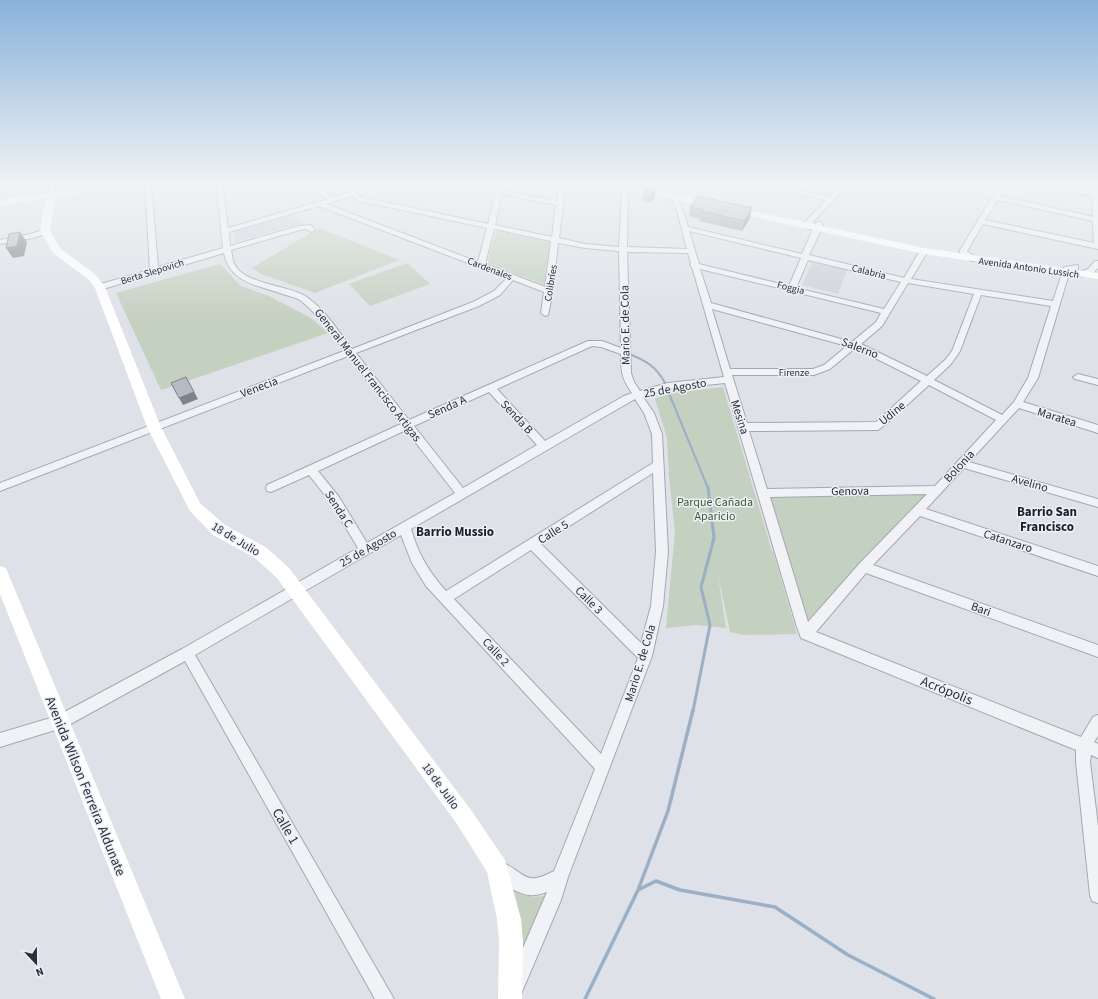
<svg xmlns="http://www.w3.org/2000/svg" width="1098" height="999" font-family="'Source Sans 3',sans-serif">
  <rect width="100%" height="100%" fill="#dee1e7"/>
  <path fill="#ccd1d9" d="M 291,216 L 306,222 L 235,242 L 234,234 L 240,230 Z
    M 812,262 L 847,270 L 838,294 L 802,285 Z"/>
  <path fill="#c4d0c0" d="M 319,228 L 399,260 L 315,293 L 261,274 L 252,268 Z
    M 496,231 L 550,242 L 544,285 L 487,263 Z
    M 407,263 L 430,284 L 370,306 L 349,284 Z
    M 220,264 L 241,286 L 269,296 L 311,318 L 328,333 L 161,390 L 116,293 Z
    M 723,387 L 772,551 L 767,551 L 773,551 L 797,634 L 743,635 L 730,632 L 718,575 L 726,628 L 697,625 L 666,628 L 675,532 L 669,476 L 667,438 L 655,399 L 670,393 Z
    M 927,495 L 808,620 L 769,496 Z
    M 507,884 C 522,896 530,899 549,895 L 524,953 Z"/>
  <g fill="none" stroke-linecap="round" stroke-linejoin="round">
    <path stroke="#9bafc5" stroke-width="2" d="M 629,354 C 645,360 657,367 665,383
      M 668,391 L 708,488"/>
    <path stroke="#9bafc5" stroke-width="3" d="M 693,711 L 710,625 L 701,587 L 714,538 L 708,487"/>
    <path stroke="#9bafc5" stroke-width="3.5" d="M 638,890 L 668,811 L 693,710
      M 585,999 L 638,890 L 656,881 L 680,890 L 775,907 L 848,955 L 934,999"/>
    <g stroke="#a4a8b1" stroke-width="2">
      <path id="street" d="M 51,182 L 57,182 L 54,195 L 51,197 L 48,195 Z
        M 145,182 L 151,182 L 158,267 L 223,248 L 216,182 L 222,182 L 228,228 L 328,199 L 321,195 L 311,182 L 317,182 L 325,193 L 334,197 L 388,182 L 397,182 L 396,183 L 358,195 L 361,197 L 488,224 L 496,193 L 449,184 L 446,182 L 458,182 L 497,189 L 499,182 L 505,182 L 503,191 L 557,201 L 560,182 L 566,182 L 559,238 L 585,244 L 619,247 L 622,192 L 615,184 L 618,182 L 628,192 L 627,247 L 687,249 L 676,207 L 671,197 L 674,195 L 676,196 L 682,207 L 688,227 L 802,254 L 813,229 L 808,229 L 805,222 L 826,200 L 747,182 L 758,182 L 829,197 L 844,182 L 850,182 L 813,222 L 814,227 L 817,222 L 821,222 L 823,226 L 809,255 L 904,278 L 921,249 L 924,249 L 928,251 L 911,279 L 1053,301 L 1064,267 L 1078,265 L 1078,269 L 1070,270 L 1038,378 L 1023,402 L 1098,425 L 1098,433 L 1019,408 L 969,462 L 1098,499 L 1098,507 L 964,468 L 926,509 L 1098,566 L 1098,576 L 920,516 L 873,565 L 1098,645 L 1098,657 L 866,573 L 816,632 L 1081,737 L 1093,717 L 1098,715 L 1098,736 L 1094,742 L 1098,744 L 1098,758 L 1091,755 L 1090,762 L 1098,826 L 1098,903 L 1092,901 L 1090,895 L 1076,762 L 1076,750 L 801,638 L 796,624 L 725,383 L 668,389 L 643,397 L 654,413 L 662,434 L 668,552 L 663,606 L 652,656 L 568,877 L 561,900 L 519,999 L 501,999 L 547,892 C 541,894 535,896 529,895 C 516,893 496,881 491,869 L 493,863 L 499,861 C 525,871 523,888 554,871 L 595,769 L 426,586 L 412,563 L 401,535 L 195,655 L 394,999 L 375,999 L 185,661 L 65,727 L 0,747 L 0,733 L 57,716 L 182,649 L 358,548 L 331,503 L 309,475 L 271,492 L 267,491 L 266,488 L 267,485 L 401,424 L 348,356 L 0,491 L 0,483 L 344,351 C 331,334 318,314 300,300 C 295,297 288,296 283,294 C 257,285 230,283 224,253 L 103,289 L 97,289 L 97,285 L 150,270 ZM 502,194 L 556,205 L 552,237 L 495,225 ZM 352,196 L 359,201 L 487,228 L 478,262 L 326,204 ZM 319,206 L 507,278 L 494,291 L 473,302 L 352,349 C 338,331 324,308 305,296 C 287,285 242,284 234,263 C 232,259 232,254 231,250 L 300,230 L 306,229 L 311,232 L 315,230 L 311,225 L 299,226 L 230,246 L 229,232 ZM 494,229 L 551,241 L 545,287 L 485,264 ZM 689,231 L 801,258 L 789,286 L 699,264 ZM 558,243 L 585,248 L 619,251 L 621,348 L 602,341 L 588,341 L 409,420 L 356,353 L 479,306 L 500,295 L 513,280 L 544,292 L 541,313 L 545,316 L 548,315 L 553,291 ZM 627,252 L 688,253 L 691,264 L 690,265 L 692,267 L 724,377 L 668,383 L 640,391 L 634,382 L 631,373 ZM 808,260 L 901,282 L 884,309 L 796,288 ZM 700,269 L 881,313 L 876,322 L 852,342 L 711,303 ZM 908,283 L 974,294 L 952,351 L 945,360 L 927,376 L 861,344 L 882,326 ZM 981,295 L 1051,306 L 1028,378 L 1014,402 L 1002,415 L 934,380 L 951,364 L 960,351 ZM 712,309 L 847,346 L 824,365 L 813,369 L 730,369 ZM 592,346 L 601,347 L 621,354 C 621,372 622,379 632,393 L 624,396 L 545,441 L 497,389 ZM 855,348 L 921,381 L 876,422 L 747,423 L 732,375 L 814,375 L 830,369 ZM 929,385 L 996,420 L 935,486 L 767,489 L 749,431 L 878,430 L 886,424 ZM 489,392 L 537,445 L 463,488 L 414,426 ZM 635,399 L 644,413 L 652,434 L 653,463 L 446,591 C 429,572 418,554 411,529 ZM 406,430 L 455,493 L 367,543 L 339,497 L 318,471 ZM 653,473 L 656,552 L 651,606 L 641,643 L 541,544 ZM 927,494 L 860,563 L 808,622 L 770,497 ZM 531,550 L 638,658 L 601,754 L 454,599 Z
        M 974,182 L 984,182 L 1000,186 L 1002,182 L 1008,182 L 1000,196 L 1093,217 L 1092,196 L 1028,182 L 1040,182 L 1092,192 L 1092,182 L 1098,182 L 1098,249 L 983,224 L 967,251 L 978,259 L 977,261 L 971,261 L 959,252 L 997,189 L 975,183 ZM 998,200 L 1093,221 L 1094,243 L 985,220 Z
        M 45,229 L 49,231 L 48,233 L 33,238 L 0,244 L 0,240 L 31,234 Z
        M 1095,261 L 1098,261 L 1098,268 C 1094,273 1087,277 1080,276 L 1080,272 L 1088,269 Z
        M 1078,374 L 1098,379 L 1098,385 L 1075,379 L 1073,377 Z"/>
    </g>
    <use href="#street" fill="#f1f2f5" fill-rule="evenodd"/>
    <path fill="#fff" fill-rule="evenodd" d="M 116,182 L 135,182 L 131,185 L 55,197 L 50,231 L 61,249 L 96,275 L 105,287 L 161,427 L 200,503 L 225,525 L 267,548 L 289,568 L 471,810 L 505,860 L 521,919 L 523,941 L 522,999 L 498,999 L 499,941 L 497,919 L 487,872 L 457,824 L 277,578 L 255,558 L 213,535 L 190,511 L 147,427 L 95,288 L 88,279 L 53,253 L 40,231 L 46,198 L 0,206 L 0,200 Z
      M 604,182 L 619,182 L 924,248 L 1098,273 L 1098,279 L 924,254 L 608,185 Z
      M 0,566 L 6,568 L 8,573 L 185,999 L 161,999 L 0,594 Z"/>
  </g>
  <path fill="#9da1a8" d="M 648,185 L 655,197 L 650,203 L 642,201 L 643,191 Z
    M 690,207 L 750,218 L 742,231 L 699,221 L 700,219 L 689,216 Z"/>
  <path fill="#7f8388" d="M 0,182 L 22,182 L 0,185 Z
    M 656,187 L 655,197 L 650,203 L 651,193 Z
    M 752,208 L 750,218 L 742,231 L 744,221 Z
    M 20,232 L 27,242 L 24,256 L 13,258 L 6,248 Z
    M 186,377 L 198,399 L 183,405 L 179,398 Z"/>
  <path fill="#b6bbc3" stroke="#7f8388" d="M 648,185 L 656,187 L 651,193 L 643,191 Z
    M 698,196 L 752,208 L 744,221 L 701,211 L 703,210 L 690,207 Z
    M 20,232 L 17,246 L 6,248 L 9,234 Z
    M 186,377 L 194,392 L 179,398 L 171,383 Z"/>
  <linearGradient id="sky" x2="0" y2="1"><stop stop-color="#89b2da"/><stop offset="0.57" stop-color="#f0f2f4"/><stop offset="1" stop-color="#f0f2f4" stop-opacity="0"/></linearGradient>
  <rect width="1098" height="322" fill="url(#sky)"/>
  <g text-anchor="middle" stroke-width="3" stroke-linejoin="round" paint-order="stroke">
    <g font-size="10" fill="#28303d" stroke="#edf0f5">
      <text transform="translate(1029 267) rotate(8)" y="4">Avenida Antonio Lussich</text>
      <text transform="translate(490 268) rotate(21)" y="4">Cardenales</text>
      <text transform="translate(152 271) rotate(-17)" y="4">Berta Slepovich</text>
      <text transform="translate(869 271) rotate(14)" y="4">Calabria</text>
      <text transform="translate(550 283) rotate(-81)" y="4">Colibríes</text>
      <text transform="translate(791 287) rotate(14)" y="4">Foggia</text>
      <text x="794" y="376">Firenze</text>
    </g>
    <g font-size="12" fill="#28303d" stroke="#edf0f5">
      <text transform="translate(625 325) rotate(-91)" y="4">Mario E. de Cola</text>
      <text transform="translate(860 348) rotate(21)" y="4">Salerno</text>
      <text transform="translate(368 375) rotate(52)" y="4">General Manuel Francisco Artigas</text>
      <text transform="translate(259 387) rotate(-21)" y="4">Venecia</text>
      <text transform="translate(675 388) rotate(-10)" y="4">25 de Agosto</text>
      <text transform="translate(447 407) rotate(-24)" y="4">Senda A</text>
      <text transform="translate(892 413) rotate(-39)" y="4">Udine</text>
      <text transform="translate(517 417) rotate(47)" y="4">Senda B</text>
      <text transform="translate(740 417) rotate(72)" y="4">Mesina</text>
      <text transform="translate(1057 417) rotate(17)" y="4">Maratea</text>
      <text transform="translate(959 466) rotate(-47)" y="4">Bolonia</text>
      <text transform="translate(1030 483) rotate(16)" y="4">Avelino</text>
      <text transform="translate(850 491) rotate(-1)" y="4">Genova</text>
      <text transform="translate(339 509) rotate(57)" y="4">Senda C</text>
      <text transform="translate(553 532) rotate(-32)" y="4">Calle 5</text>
      <text transform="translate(236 539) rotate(31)" y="4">18 de Julio</text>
      <text transform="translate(1008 541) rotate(18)" y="4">Catanzaro</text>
      <text transform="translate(368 548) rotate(-30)" y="4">25 de Agosto</text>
      <text transform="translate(589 600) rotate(45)" y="4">Calle 3</text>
      <text transform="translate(981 609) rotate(20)" y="4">Bari</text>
      <text transform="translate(496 652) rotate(47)" y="4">Calle 2</text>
      <text transform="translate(640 663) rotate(-73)" y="4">Mario E. de Cola</text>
      <text transform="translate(441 786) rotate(54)" y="4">18 de Julio</text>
    </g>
    <g font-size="12" fill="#3c5836" stroke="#edf0f5">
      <text x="715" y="506">Parque Cañada<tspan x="715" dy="14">Aparicio</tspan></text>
    </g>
    <g font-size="13" font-weight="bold" fill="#1a212d" stroke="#edf0f5">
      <text x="1047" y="516">Barrio San<tspan x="1047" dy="15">Francisco</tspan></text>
      <text x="455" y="536">Barrio Mussio</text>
    </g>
    <g font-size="14" fill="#28303d" stroke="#edf0f5">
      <text transform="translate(947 690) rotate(22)" y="5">Acrópolis</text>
      <text transform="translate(86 786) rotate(68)" y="5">Avenida Wilson Ferreira Aldunate</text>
      <text transform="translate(286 826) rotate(60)" y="5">Calle 1</text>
    </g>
  </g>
  <g transform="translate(36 963) rotate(158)" stroke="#edf0f5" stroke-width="3" paint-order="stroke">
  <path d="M0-3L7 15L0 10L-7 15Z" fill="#28303d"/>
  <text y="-6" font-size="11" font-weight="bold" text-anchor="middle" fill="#28303d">N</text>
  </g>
</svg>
